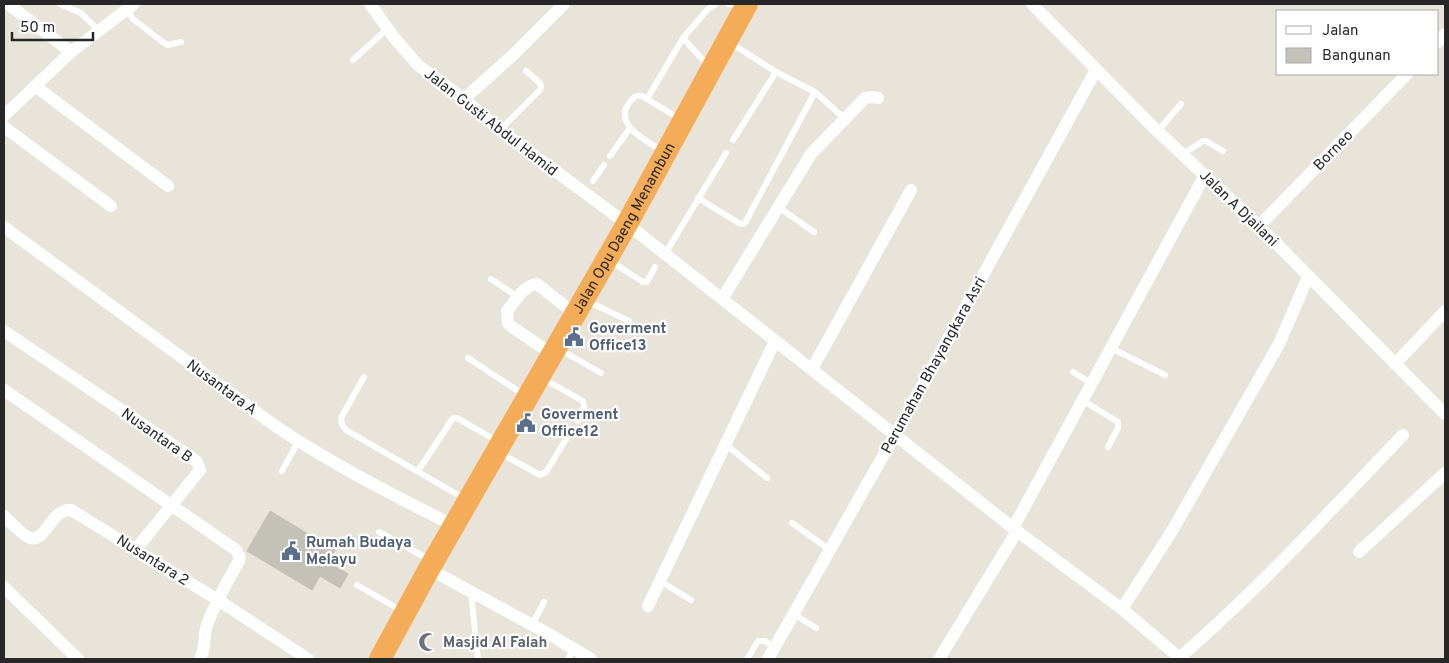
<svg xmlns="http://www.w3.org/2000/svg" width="1449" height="663" font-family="Overpass,sans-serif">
  <rect width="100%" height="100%" fill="#e9e4d9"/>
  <path fill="#c4c1b9" stroke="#c4c0b3" d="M 270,511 L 335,550 L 328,562 L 348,574 L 340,588 L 320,576 L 312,590 L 247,551 Z"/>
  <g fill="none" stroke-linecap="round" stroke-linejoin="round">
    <path stroke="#fff" stroke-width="6" d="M 60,4 L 81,13 L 99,31
      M 728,4 L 742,6
      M 127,9 L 133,19 L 164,43 L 168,45 L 181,42
      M 729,42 L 776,72 L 733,140
      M 353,60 L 387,29
      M 709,67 L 683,38 L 708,9 L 716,4
      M 776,72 L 815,92 L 844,118
      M 647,99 L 683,38
      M 500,130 L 540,90 L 541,86 L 540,83 L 526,71
      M 1158,131 L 1181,104
      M 662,151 C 647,141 613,125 629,103 C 632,98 636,95 642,96 L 680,119
      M 1183,154 L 1203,141 L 1206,141 L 1223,151
      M 610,156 L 630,128
      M 593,181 L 604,165
      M 698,198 L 737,222 L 740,224 L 745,223 L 815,92
      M 778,207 L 814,232
      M 665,254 L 726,153
      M 610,261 L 643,282 L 647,282 L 655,267
      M 491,279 L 518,297
      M 587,301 L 629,321
      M 1111,348 L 1165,375
      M 559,349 L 601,373
      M 468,358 L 524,395
      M 1073,372 L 1091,383
      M 364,377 L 341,418 L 342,425 L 346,430 L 465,499
      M 542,378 L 583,401 L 584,407 L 578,421
      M 1082,400 L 1118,422 L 1118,428 L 1108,447
      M 725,444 L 767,478
      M 500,453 L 540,475 L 546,472 L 571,431
      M 282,471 L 298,442
      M 418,471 L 453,418 L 457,418 L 497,441
      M 792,523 L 830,550
      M 379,532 L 430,560
      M 660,581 L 691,600
      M 357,585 L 402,611
      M 471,592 L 478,659
      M 794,614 L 816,628
      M 532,625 L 544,602
      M 568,659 L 573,649
      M 747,659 L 758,641 L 765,641 L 775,648"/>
    <path stroke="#fff" stroke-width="12" d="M 8,4 L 71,52
      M 370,4 L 396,40 L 418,65 L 464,99 L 500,130 L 627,224 L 1017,531 L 1122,609 L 1172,531 L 1279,344 L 1308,277
      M 1032,4 L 1152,126 L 1259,226 L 1445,414
      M 1438,42 L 1445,34
      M 35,86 L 168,186
      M 464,99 L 513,55 L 564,4
      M 4,116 L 71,52 L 134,4
      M 4,127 L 111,206
      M 1259,226 L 1407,74
      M 4,227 L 274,425 C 331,464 392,494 454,526
      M 722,299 L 811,154 L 865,98 L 872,97 L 878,98
      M 4,331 L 188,455 L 197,462 L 200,470 L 136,549
      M 552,354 L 512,327 L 508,323 L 507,311 C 515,301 524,285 537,284 L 575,314
      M 1395,364 L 1445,311
      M 812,369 L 911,190
      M 4,390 L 236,550 L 240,557 L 239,561 C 227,582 215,603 207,625 C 203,636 206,649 200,659
      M 4,516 C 11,522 19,532 28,537 C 45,546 51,508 71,510 L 218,600 L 308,659
      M 1013,528 L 1205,175
      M 1359,552 L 1445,473
      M 429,569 L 547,633 L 591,659
      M 4,587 L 78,659
      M 648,606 L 775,341
      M 1122,609 L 1181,659
      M 1179,658 C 1259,589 1330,511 1403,435
      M 768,659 L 895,435 L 1096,70
      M 939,659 L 1017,531"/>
    <path stroke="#f4ac59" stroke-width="22" id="s1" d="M 380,659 L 429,569 L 627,224 L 747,4"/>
  </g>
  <defs>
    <g id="civic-bare" transform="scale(1.5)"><path d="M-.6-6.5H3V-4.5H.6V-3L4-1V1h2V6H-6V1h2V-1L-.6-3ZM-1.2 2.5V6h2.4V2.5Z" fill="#5c6f8a" stroke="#fff" stroke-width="2.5" paint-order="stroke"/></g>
    <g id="mosque-bare" transform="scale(1.5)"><path d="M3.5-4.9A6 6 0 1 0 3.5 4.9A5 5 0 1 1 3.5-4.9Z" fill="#6b7280" stroke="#fff" stroke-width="2.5" paint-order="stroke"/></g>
  </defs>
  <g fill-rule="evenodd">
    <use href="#civic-bare" x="574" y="337"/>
    <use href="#civic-bare" x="526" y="423"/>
    <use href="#civic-bare" x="291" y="551"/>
    <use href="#mosque-bare" x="428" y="642"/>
  </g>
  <g text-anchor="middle" stroke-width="4.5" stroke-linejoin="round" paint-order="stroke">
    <g font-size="15" fill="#272727" stroke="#fff">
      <text transform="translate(491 122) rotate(38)" y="5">Jalan Gusti Abdul Hamid</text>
      <text transform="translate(1333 150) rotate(-46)" y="5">Borneo</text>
      <text transform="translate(1239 208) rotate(44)" y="5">Jalan A Djailani</text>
      <text dy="5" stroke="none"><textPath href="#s1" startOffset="495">Jalan Opu Daeng Menambun</textPath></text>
      <text transform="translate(933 365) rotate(-61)" y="5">Perumahan Bhayangkara Asri</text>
      <text transform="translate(222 387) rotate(36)" y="5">Nusantara A</text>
      <text transform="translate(157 435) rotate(35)" y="5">Nusantara B</text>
      <text transform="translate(153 560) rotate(32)" y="5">Nusantara 2</text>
    </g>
    <g font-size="15" font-weight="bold" fill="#4e5e75" stroke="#fff" text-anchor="start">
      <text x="589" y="333">Goverment<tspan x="589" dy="17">Office13</tspan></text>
      <text x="541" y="419">Goverment<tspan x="541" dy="17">Office12</tspan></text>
      <text x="306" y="547">Rumah Budaya<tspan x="306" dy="17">Melayu</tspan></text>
    </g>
    <g font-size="15" font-weight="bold" fill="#5b616d" stroke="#fff" text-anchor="start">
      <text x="443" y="647">Masjid Al Falah</text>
    </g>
  </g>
  <rect width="1449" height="663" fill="none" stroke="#272727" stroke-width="10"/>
  <rect x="1276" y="10" width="162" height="65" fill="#ffffff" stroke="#a9a9a9"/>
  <rect x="1286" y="26" width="25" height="8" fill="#ffffff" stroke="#a9a9a9"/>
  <text x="1322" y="35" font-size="15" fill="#272727">Jalan</text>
  <rect x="1286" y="48" width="25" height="15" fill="#c4c1b9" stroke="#a9a9a9"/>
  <text x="1322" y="60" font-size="15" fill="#272727">Bangunan</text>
  <path d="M12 32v8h81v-8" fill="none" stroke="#272727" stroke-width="2.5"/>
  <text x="20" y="32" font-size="15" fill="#272727" stroke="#ffffff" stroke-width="4" paint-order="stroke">50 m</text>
</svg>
